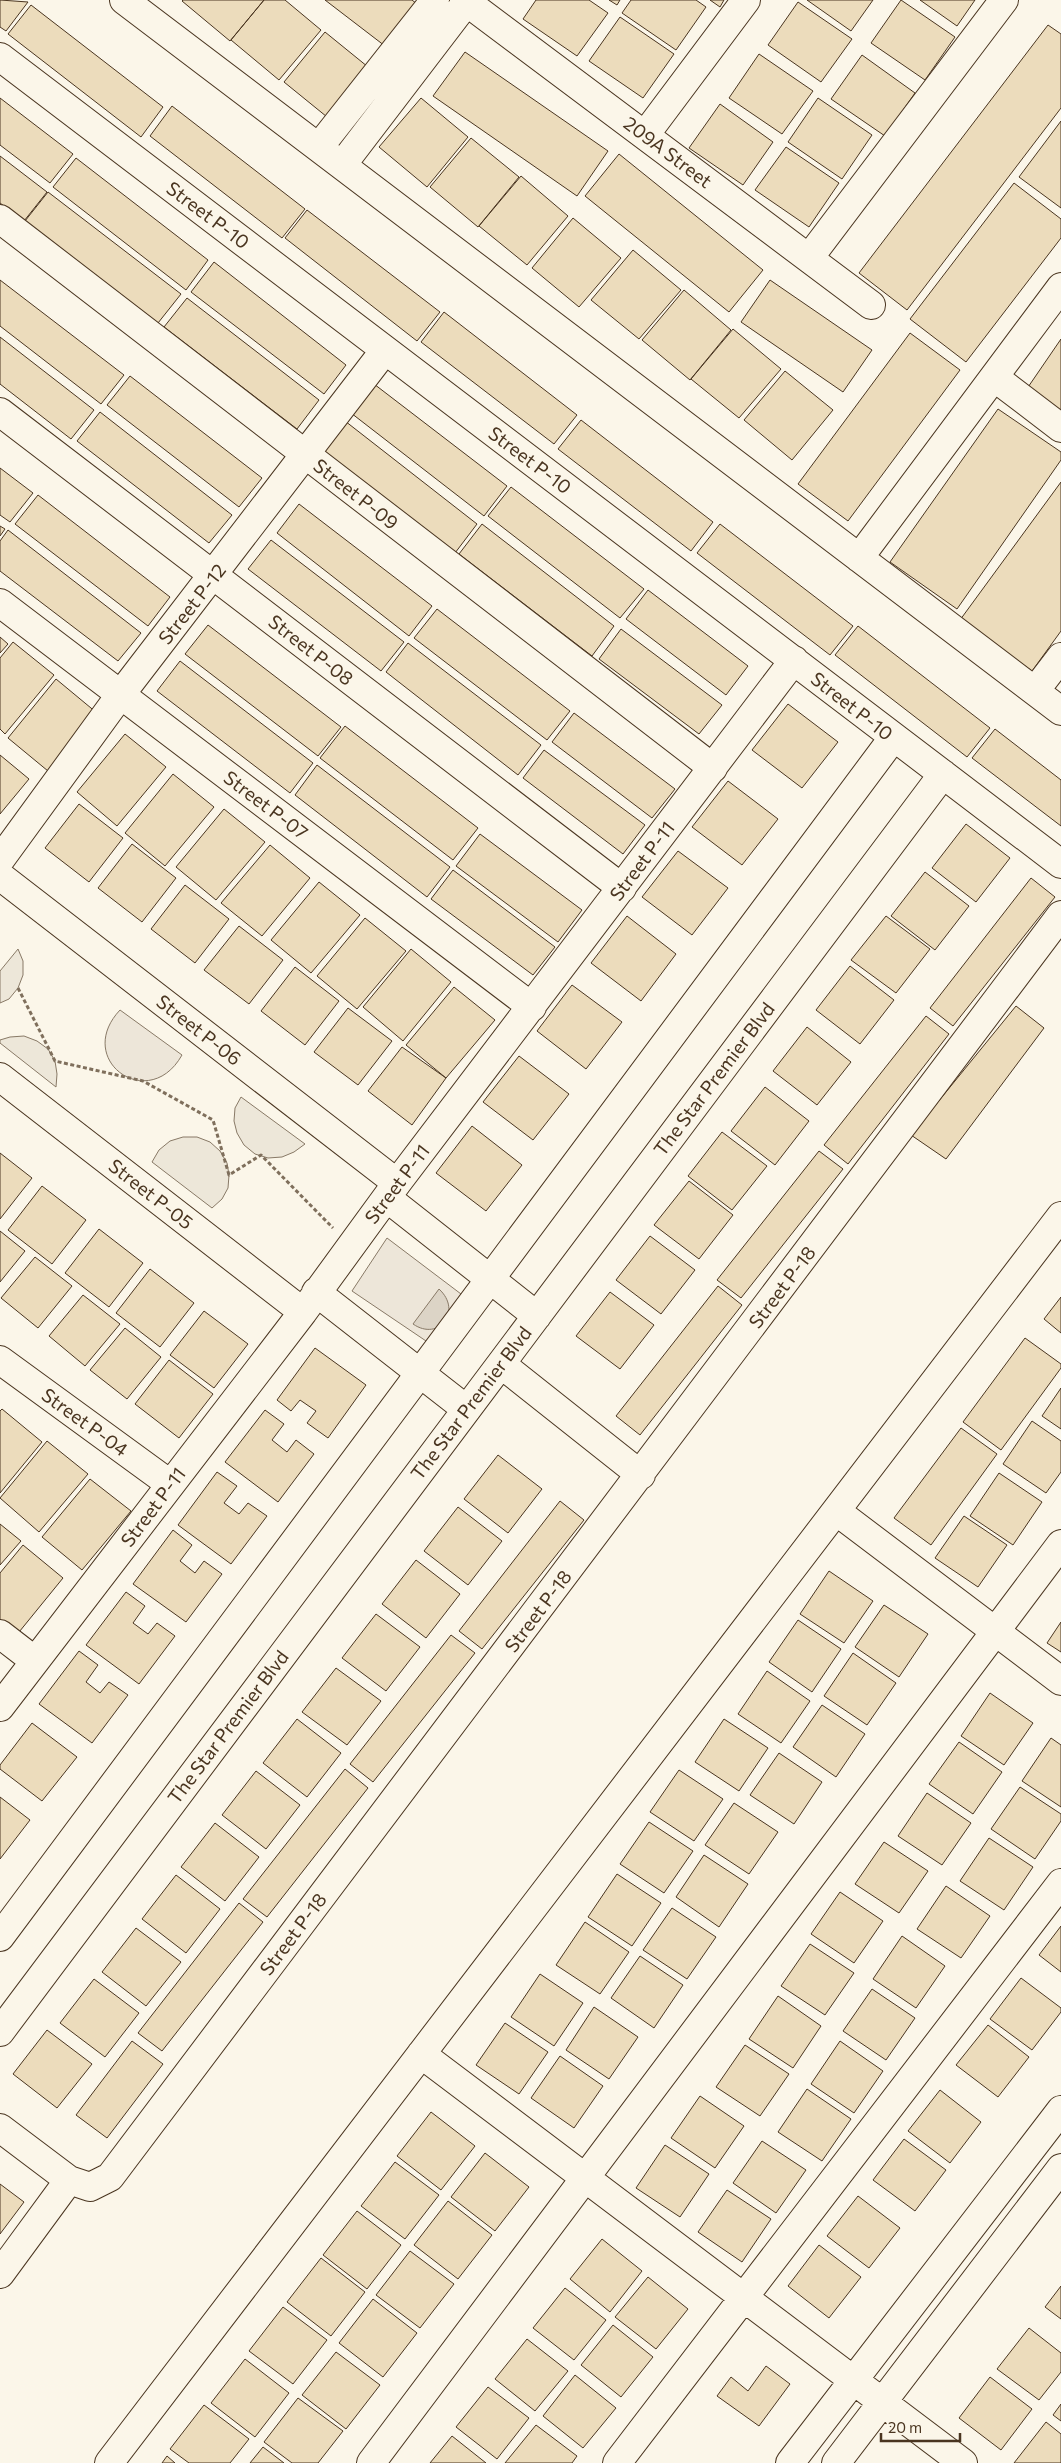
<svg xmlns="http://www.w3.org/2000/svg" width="1061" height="2463" font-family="Commissioner,sans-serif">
  <rect width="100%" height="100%" fill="#fbf6e9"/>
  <path fill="#ede6d9" stroke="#887966" d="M 120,1010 L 182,1055 C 149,1114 73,1060 120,1010 Z
    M 387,1238 L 465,1297 L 429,1343 L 352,1291 Z"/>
  <path fill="#ede7d9" stroke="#887966" d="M 18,949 L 23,961 L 23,975 L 18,988 L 9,999 L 0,1003 L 0,971 Z
    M 24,1036 L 37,1041 L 48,1049 L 55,1061 L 57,1074 L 56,1087 L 0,1043 L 0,1040 L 10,1037 Z
    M 241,1097 L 305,1144 L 294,1152 L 282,1157 L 268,1158 L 255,1154 L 244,1145 L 237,1133 L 234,1121 L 235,1108 Z
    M 183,1137 L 197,1137 L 210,1142 L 220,1151 L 227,1163 L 229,1175 L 228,1188 L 222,1199 L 212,1208 L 152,1162 L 159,1150 L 170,1141 Z"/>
  <path fill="#dcd4c6" stroke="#887966" d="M 439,1289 C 463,1311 439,1342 413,1324 Z"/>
  <path fill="#ecdcbc" stroke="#4a3520" d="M 0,0 L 28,2 L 6,31 L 0,27 Z
    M 183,0 L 264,0 L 230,41 L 182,1 Z
    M 264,0 L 285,0 L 321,30 L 279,80 L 231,40 Z
    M 325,0 L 412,0 L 417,4 L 385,46 Z
    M 536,0 L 589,0 L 608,13 L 577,56 L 523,19 Z
    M 609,0 L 620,0 L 617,5 Z
    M 631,0 L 696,0 L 706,7 L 676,50 L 622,13 Z
    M 710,0 L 724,0 L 720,7 Z
    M 807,0 L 873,0 L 851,31 Z
    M 901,0 L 955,37 L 925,80 L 871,43 Z
    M 920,0 L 975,0 L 957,26 Z
    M 798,2 L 852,39 L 821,82 L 768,45 Z
    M 31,5 L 163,107 L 141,137 L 8,34 Z
    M 620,17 L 674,54 L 643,98 L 589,61 Z
    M 1048,25 L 1061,34 L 1061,108 L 907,310 L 859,273 Z
    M 325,32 L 373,71 L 332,121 L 284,82 Z
    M 465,52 L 608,151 L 577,196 L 433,96 Z
    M 759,54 L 813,91 L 782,134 L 729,98 Z
    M 862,55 L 915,93 L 885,136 L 831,99 Z
    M 0,98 L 73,154 L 50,183 L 0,145 Z
    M 421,98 L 468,137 L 427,187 L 379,147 Z
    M 818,98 L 872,135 L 842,179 L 788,142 Z
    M 720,104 L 773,142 L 743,185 L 689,148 Z
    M 172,106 L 305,209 L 282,238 L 150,136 Z
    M 1061,121 L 1061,208 L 1019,177 Z
    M 471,138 L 519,177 L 478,227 L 430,187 Z
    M 786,147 L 839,183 L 809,227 L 755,190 Z
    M 619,154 L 763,270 L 729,312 L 585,196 Z
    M 0,156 L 47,192 L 24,221 L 0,203 Z
    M 76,158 L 208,260 L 186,290 L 53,187 Z
    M 521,176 L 568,216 L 527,265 L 479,226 Z
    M 1014,183 L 1061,219 L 1061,238 L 966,362 L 910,319 Z
    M 48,192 L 181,294 L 158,323 L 25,221 Z
    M 307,210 L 440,312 L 417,341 L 285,238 Z
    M 573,218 L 621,258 L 579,307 L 532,268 Z
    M 633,250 L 681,290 L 639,339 L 591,300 Z
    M 214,262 L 346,365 L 324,394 L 191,292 Z
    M 0,280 L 124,375 L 101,404 L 0,326 Z
    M 770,280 L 872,350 L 843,392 L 741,322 Z
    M 684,290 L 731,330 L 690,380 L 642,340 Z
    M 187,298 L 319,400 L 297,429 L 164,327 Z
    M 444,312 L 577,415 L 554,444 L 421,342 Z
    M 733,329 L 781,369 L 739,418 L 691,379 Z
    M 910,333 L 960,370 L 848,521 L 798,484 Z
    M 0,337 L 94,410 L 71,439 L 0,384 Z
    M 1061,339 L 1061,418 L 1024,393 Z
    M 785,371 L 833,410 L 792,460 L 744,420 Z
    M 130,376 L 262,478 L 239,507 L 107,405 Z
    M 374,384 L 507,486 L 484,516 L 351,413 Z
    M 998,409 L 1061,452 L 1061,460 L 957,609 L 890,562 Z
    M 100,412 L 232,515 L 209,543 L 77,441 Z
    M 581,420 L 713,522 L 691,551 L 558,449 Z
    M 345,421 L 477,524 L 455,553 L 322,451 Z
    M 0,468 L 33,493 L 10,522 L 0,515 Z
    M 1061,482 L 1061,631 L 1032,671 L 960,620 Z
    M 511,487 L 644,589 L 620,618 L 488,516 Z
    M 38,495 L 170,597 L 148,626 L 15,524 Z
    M 299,504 L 432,606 L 409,636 L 277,533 Z
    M 482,524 L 614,626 L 592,656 L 459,554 Z
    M 720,524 L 853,626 L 830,655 L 697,553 Z
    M 0,526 L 5,529 L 0,536 Z
    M 8,530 L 141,633 L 118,661 L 0,571 L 0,541 Z
    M 271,540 L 404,642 L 381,671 L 248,569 Z
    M 648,590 L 748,666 L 726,695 L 626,619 Z
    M 437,609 L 570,711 L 547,740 L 414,638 Z
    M 208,625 L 341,727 L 318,756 L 185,654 Z
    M 858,626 L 990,728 L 967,757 L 835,655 Z
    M 621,629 L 722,705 L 699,734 L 599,659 Z
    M 0,637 L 8,644 L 0,653 Z
    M 13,642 L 54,675 L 5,734 L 0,729 L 0,658 Z
    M 408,643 L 541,745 L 518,775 L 386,672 Z
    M 180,661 L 313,763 L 290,793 L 157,691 Z
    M 56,679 L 97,713 L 48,771 L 8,738 Z
    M 788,704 L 838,742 L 802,788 L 752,750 Z
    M 574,713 L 675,789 L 652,818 L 552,742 Z
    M 345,726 L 478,828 L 453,860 L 320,758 Z
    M 995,729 L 1061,780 L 1061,826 L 972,758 Z
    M 125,734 L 166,767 L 117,826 L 77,792 Z
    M 544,750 L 645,825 L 623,854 L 523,778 Z
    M 0,755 L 29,779 L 0,814 Z
    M 317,765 L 450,867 L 427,897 L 295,795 Z
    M 173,774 L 214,807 L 165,866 L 125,833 Z
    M 728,781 L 778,819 L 742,865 L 692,827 Z
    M 79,804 L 123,838 L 89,882 L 45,848 Z
    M 224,809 L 265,842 L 216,900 L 176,867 Z
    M 966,824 L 1010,858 L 976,902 L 932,868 Z
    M 480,834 L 582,910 L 558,942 L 456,866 Z
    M 132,844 L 176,878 L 142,922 L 98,888 Z
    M 270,845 L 310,878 L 262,936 L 221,903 Z
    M 678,851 L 728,888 L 692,935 L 642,897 Z
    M 453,870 L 555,947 L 533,975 L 431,899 Z
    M 925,872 L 969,906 L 935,950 L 891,916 Z
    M 1031,878 L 1055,897 L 953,1026 L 930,1008 Z
    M 319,882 L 360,915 L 311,973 L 271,940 Z
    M 185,885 L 229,919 L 195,963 L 151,929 Z
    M 627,916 L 676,954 L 641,1001 L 591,963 Z
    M 886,916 L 930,949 L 896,993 L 851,960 Z
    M 365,918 L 406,951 L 357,1009 L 317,976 Z
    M 239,926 L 283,960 L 249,1004 L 204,970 Z
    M 411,949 L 451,982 L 403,1041 L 363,1007 Z
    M 850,966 L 894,1000 L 860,1044 L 816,1010 Z
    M 295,967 L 339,1001 L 305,1045 L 261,1011 Z
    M 572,985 L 622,1022 L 586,1069 L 537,1031 Z
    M 454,987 L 495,1020 L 446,1078 L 406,1045 Z
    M 1016,1006 L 1044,1028 L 946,1159 L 911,1135 Z
    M 348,1008 L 392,1041 L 358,1085 L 314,1052 Z
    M 926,1016 L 949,1034 L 848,1164 L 824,1145 Z
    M 807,1027 L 851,1062 L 817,1105 L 773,1071 Z
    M 402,1047 L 446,1078 L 412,1125 L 368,1091 Z
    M 519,1056 L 569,1094 L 533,1140 L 483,1102 Z
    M 765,1087 L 809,1121 L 775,1165 L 731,1131 Z
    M 472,1126 L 522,1165 L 486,1211 L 436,1173 Z
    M 722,1132 L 767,1166 L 732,1210 L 688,1176 Z
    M 819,1151 L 843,1169 L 741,1298 L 717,1280 Z
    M 0,1153 L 32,1178 L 0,1219 Z
    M 689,1181 L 733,1215 L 699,1259 L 654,1225 Z
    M 42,1186 L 86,1220 L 52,1264 L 8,1230 Z
    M 99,1229 L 143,1263 L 109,1307 L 65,1273 Z
    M 0,1231 L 25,1251 L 0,1282 Z
    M 650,1236 L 695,1270 L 661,1314 L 616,1280 Z
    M 35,1257 L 72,1286 L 38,1328 L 1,1298 Z
    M 150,1269 L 194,1303 L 160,1347 L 116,1313 Z
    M 718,1286 L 742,1305 L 640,1435 L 616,1416 Z
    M 610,1292 L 654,1325 L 620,1369 L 576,1336 Z
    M 83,1295 L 120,1324 L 85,1366 L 49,1336 Z
    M 1061,1297 L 1061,1333 L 1044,1319 Z
    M 204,1311 L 248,1344 L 214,1388 L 170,1355 Z
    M 125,1328 L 161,1357 L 127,1399 L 90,1370 Z
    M 1025,1338 L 1061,1364 L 1061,1368 L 1001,1450 L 963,1422 Z
    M 315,1348 L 366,1385 L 328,1438 L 307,1423 L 316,1411 L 300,1400 L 291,1411 L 277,1400 Z
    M 169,1360 L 213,1394 L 179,1438 L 135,1404 Z
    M 1061,1388 L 1061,1429 L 1042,1416 Z
    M 2,1409 L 42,1442 L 0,1493 L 0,1411 Z
    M 265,1410 L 284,1424 L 272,1440 L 287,1452 L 296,1440 L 314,1454 L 278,1502 L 225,1462 Z
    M 1032,1421 L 1061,1441 L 1061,1472 L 1046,1493 L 1003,1464 Z
    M 961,1428 L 997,1454 L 931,1545 L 894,1518 Z
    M 47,1441 L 88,1474 L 39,1532 L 0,1498 Z
    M 498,1455 L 542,1489 L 508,1533 L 464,1499 Z
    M 217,1472 L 237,1486 L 224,1503 L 239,1514 L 248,1503 L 267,1516 L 231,1564 L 178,1525 Z
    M 999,1473 L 1042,1502 L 1013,1545 L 970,1516 Z
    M 90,1479 L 131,1511 L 82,1570 L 42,1537 Z
    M 560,1501 L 584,1520 L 482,1649 L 459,1631 Z
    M 458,1507 L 502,1541 L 468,1585 L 424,1551 Z
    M 964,1516 L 1007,1545 L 978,1587 L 935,1558 Z
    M 0,1524 L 21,1541 L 0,1565 Z
    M 173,1530 L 192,1545 L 180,1561 L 195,1573 L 204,1561 L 222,1574 L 186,1622 L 133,1584 Z
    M 23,1545 L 63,1578 L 15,1637 L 0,1625 L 0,1573 Z
    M 416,1560 L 460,1594 L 426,1638 L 382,1604 Z
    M 829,1571 L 873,1601 L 844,1643 L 800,1614 Z
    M 126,1592 L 145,1606 L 133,1623 L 148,1634 L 157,1623 L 175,1636 L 139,1684 L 86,1645 Z
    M 884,1605 L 928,1634 L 899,1677 L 855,1647 Z
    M 376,1614 L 420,1647 L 386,1691 L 342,1658 Z
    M 798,1620 L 841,1649 L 812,1692 L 769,1662 Z
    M 1061,1622 L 1061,1652 L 1047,1643 Z
    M 451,1635 L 475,1653 L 373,1782 L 350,1764 Z
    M 79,1651 L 98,1665 L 86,1682 L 100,1693 L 109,1682 L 128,1695 L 92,1743 L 39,1704 Z
    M 853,1653 L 896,1683 L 867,1725 L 824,1696 Z
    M 336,1668 L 381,1701 L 347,1745 L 302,1712 Z
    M 767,1671 L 810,1701 L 781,1743 L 738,1714 Z
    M 990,1693 L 1033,1723 L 1004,1765 L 961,1736 Z
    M 822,1705 L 865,1734 L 836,1777 L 793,1747 Z
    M 297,1719 L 341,1753 L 307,1797 L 263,1763 Z
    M 724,1719 L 768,1748 L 739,1791 L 695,1762 Z
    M 32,1723 L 77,1757 L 42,1801 L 0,1769 L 0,1765 Z
    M 1051,1738 L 1061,1745 L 1061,1807 L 1022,1781 Z
    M 959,1742 L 1002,1772 L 973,1814 L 929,1784 Z
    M 779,1753 L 822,1782 L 794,1824 L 750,1795 Z
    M 345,1769 L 368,1788 L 267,1917 L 243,1899 Z
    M 679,1770 L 723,1799 L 694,1841 L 650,1812 Z
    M 256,1771 L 300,1805 L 266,1849 L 222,1815 Z
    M 1020,1787 L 1061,1814 L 1061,1821 L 1035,1859 L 991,1829 Z
    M 927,1793 L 971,1823 L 942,1865 L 898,1836 Z
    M 0,1797 L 30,1820 L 0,1859 Z
    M 734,1803 L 778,1832 L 749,1874 L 705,1845 Z
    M 649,1822 L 693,1851 L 664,1893 L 620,1864 Z
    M 215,1823 L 259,1857 L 225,1901 L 181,1867 Z
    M 989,1838 L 1033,1867 L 1004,1910 L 960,1881 Z
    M 884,1842 L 928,1871 L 899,1913 L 855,1884 Z
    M 704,1855 L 748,1884 L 719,1927 L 676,1897 Z
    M 617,1874 L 661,1903 L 632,1946 L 588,1917 Z
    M 176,1875 L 220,1909 L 186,1953 L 142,1919 Z
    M 946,1886 L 990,1916 L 961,1958 L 917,1929 Z
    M 840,1892 L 883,1921 L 854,1963 L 811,1934 Z
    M 239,1903 L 263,1922 L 162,2051 L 138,2033 Z
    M 672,1908 L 716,1937 L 687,1979 L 643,1950 Z
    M 585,1922 L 629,1952 L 600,1994 L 556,1965 Z
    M 1061,1926 L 1061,1972 L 1039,1955 Z
    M 136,1928 L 181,1962 L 146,2006 L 102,1972 Z
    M 902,1936 L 945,1966 L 916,2008 L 873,1979 Z
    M 810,1944 L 854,1973 L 825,2015 L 781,1986 Z
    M 640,1956 L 683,1985 L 654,2028 L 611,1998 Z
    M 540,1974 L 583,2003 L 554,2046 L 511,2017 Z
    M 1021,1978 L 1061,2008 L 1061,2012 L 1032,2050 L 990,2019 Z
    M 94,1979 L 139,2013 L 105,2057 L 60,2023 Z
    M 872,1989 L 915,2018 L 886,2060 L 843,2031 Z
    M 778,1996 L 821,2026 L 793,2068 L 749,2039 Z
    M 594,2007 L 638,2037 L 609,2079 L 566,2050 Z
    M 505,2023 L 548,2052 L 519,2094 L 476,2065 Z
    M 988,2025 L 1029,2057 L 998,2097 L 956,2065 Z
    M 47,2030 L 92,2064 L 57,2108 L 13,2074 Z
    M 132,2041 L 163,2064 L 107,2138 L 76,2115 Z
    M 840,2041 L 883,2071 L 854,2113 L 811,2084 Z
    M 745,2045 L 789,2074 L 760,2116 L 716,2087 Z
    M 560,2056 L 603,2086 L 574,2128 L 531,2098 Z
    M 807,2089 L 851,2119 L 822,2161 L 778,2132 Z
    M 940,2090 L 981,2122 L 950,2163 L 908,2131 Z
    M 700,2096 L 744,2126 L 715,2168 L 671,2138 Z
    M 431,2112 L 475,2146 L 441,2190 L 397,2156 Z
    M 904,2139 L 946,2170 L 915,2211 L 873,2180 Z
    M 762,2141 L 806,2170 L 776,2213 L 733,2183 Z
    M 665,2145 L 709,2174 L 680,2217 L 636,2188 Z
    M 485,2153 L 529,2187 L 495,2231 L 451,2197 Z
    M 395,2162 L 439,2195 L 405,2239 L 361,2206 Z
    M 0,2184 L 24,2202 L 0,2234 Z
    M 727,2190 L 771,2219 L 742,2262 L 698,2232 Z
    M 858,2196 L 900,2228 L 869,2268 L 827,2236 Z
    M 448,2201 L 492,2235 L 458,2279 L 414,2245 Z
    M 357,2211 L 401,2245 L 367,2289 L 323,2255 Z
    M 602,2239 L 642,2271 L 610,2312 L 570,2279 Z
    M 819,2245 L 861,2277 L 829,2318 L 788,2286 Z
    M 410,2251 L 454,2284 L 420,2328 L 376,2295 Z
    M 321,2258 L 365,2292 L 331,2336 L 287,2302 Z
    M 648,2277 L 688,2309 L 656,2349 L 615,2317 Z
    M 1061,2286 L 1061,2319 L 1045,2307 Z
    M 565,2288 L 606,2320 L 574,2360 L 533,2328 Z
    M 373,2299 L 417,2333 L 383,2377 L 339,2343 Z
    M 283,2307 L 327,2340 L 293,2384 L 249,2351 Z
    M 613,2325 L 653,2357 L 621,2397 L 581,2365 Z
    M 1029,2328 L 1061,2353 L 1061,2372 L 1039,2400 L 997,2369 Z
    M 527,2339 L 568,2371 L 535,2411 L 495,2379 Z
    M 336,2352 L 380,2385 L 346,2429 L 302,2395 Z
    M 245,2359 L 289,2393 L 255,2437 L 211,2403 Z
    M 766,2366 L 790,2384 L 759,2426 L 717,2396 L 731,2377 L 748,2391 Z
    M 575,2375 L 616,2408 L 583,2448 L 543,2416 Z
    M 990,2377 L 1032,2409 L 1001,2450 L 959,2418 Z
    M 488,2387 L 529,2418 L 497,2459 L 456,2427 Z
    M 298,2398 L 343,2431 L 318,2463 L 292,2463 L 264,2442 Z
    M 1061,2404 L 1061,2421 L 1053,2415 Z
    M 204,2405 L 249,2439 L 230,2463 L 189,2463 L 170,2449 Z
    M 1046,2422 L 1061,2434 L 1061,2463 L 1014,2463 Z
    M 536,2425 L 577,2456 L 572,2463 L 505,2463 Z
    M 452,2436 L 486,2463 L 430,2463 Z
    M 263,2447 L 284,2463 L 250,2463 Z
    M 167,2456 L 175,2463 L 162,2463 Z"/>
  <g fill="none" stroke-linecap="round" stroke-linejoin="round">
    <g stroke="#4a3520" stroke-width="30">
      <path id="minor" d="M 124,0 L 1061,711
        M 464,0 L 871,305
        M 0,57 L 1061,864
        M 645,135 L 746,0
        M 319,147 L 435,0
        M 342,165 L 468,0
        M 0,219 L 713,768
        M 809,258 L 1004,0
        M 994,377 L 1061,428
        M 0,412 L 622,888
        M 859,558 L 1061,287
        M 0,603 L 532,1007
        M 1035,691 L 1061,657
        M 0,860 L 121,694 L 385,350
        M 0,876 L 397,1183
        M 0,1077 L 303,1312
        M 387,1198 L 537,1316
        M 316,1292 L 466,1409
        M 0,1360 L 170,1484
        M 501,1364 L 641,1475
        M 836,1511 L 1061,1681
        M 0,1634 L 35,1661
        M 0,1707 L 303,1312 L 397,1183 L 794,660
        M 0,1937 L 893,738
        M 0,2032 L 943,774
        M 421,2054 L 963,2463
        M 0,2128 L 69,2180 L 90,2187 L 110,2177 L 1061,915
        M 0,2274 L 69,2180
        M 109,2463 L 1061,1216
        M 371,2463 L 1061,1544
        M 617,2463 L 1061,1883
        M 790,2463 L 1061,2110
        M 836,2463 L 1061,2168"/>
    </g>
    <path stroke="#7f6f5c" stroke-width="3" stroke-dasharray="4 2.5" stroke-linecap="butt" d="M 18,988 L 55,1061 L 143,1081 L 213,1120 L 229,1175 L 261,1155 L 333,1228"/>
    <use href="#minor" stroke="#fbf6e9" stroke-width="28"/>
  </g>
  <g text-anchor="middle" stroke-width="4" stroke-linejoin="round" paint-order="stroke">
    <g font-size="19" fill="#4a3520" stroke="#fbf6e9">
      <text transform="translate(668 152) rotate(37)" y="7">209A Street</text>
      <text transform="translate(208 215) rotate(37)" y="7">Street P-10</text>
      <text transform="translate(530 460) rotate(37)" y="7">Street P-10</text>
      <text transform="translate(356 494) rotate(38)" y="7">Street P-09</text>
      <text transform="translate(192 604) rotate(-52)" y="7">Street P-12</text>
      <text transform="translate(311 650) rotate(38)" y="7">Street P-08</text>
      <text transform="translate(852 706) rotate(38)" y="7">Street P-10</text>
      <text transform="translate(266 805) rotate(37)" y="7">Street P-07</text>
      <text transform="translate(642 861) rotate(-53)" y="7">Street P-11</text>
      <text transform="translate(199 1030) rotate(38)" y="7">Street P-06</text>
      <text transform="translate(714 1079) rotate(-53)" y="7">The Star Premier Blvd</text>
      <text transform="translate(397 1184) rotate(-53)" y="7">Street P-11</text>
      <text transform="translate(151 1194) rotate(38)" y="7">Street P-05</text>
      <text transform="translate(782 1287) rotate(-53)" y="7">Street P-18</text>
      <text transform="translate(471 1403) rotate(-53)" y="7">The Star Premier Blvd</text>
      <text transform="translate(85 1422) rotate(36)" y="7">Street P-04</text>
      <text transform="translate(153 1507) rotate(-53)" y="7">Street P-11</text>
      <text transform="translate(538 1611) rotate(-53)" y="7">Street P-18</text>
      <text transform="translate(228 1727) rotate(-53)" y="7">The Star Premier Blvd</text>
      <text transform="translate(293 1934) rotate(-53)" y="7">Street P-18</text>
    </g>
  </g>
  <path d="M881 2433v8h79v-8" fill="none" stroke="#4a3520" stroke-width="2.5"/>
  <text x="888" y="2433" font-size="15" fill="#4a3520" stroke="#fbf6e9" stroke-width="4" paint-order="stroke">20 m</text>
</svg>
